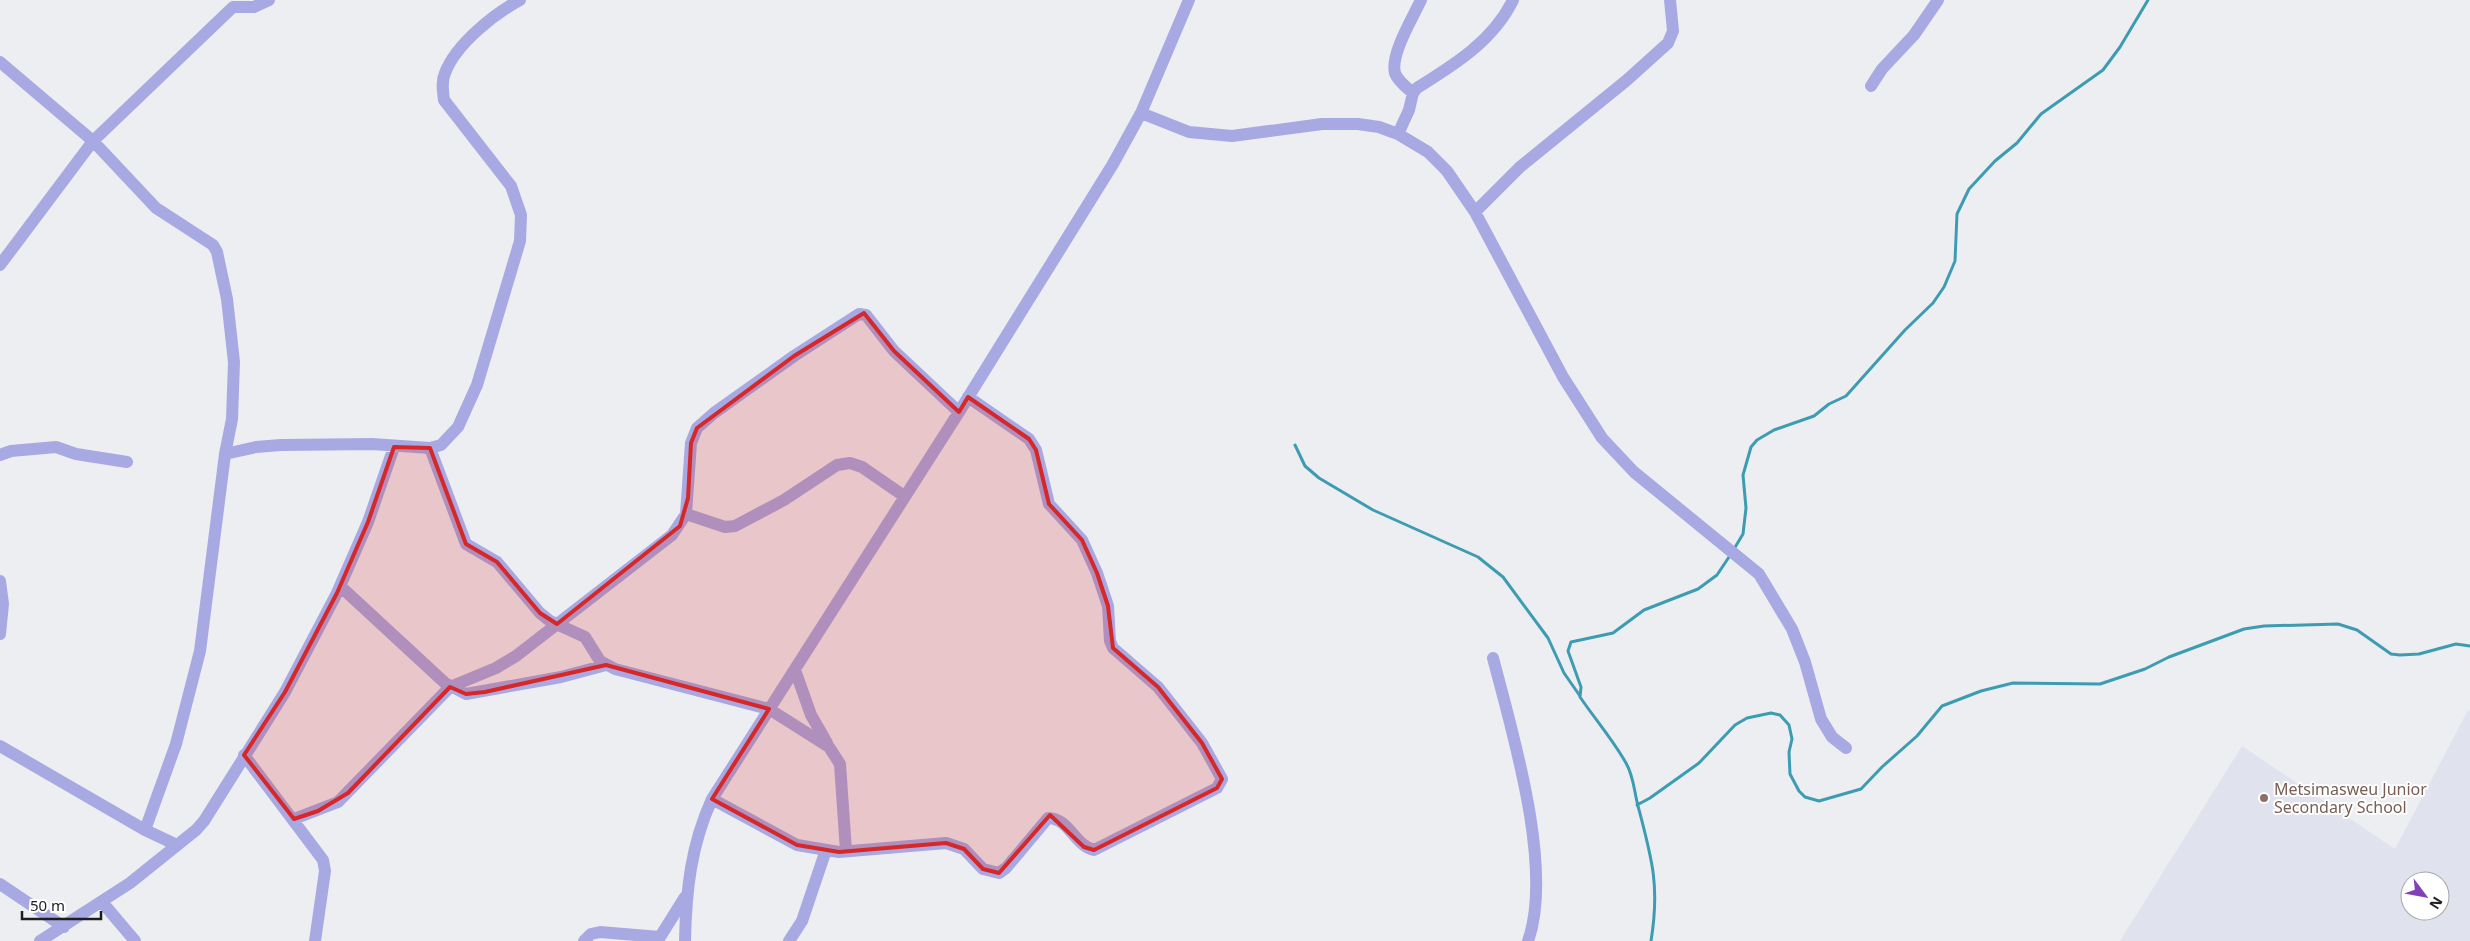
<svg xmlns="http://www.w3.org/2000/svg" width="2470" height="941" font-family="'Noto Sans',sans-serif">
  <rect width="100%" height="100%" fill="#edeef2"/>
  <path fill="#e0e3ee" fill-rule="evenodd" d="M 2468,710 L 2470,710 L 2470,941 L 2120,941 L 2242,746 L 2395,849 ZM 2410,881 L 2440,881 L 2440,911 L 2410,911 Z"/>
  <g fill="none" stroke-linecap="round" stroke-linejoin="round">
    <path stroke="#3d9cb1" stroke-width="3" d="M 1295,445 L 1305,466 L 1319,478 L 1373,510 L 1478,557 L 1503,577 L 1548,638 L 1564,673 L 1580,696
      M 1734,549 L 1743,534 L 1746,508 L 1743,475 L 1751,447 L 1757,440 L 1774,430 L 1814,416 L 1829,404 L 1846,396 L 1905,330 L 1933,303 L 1944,287 L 1955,261 L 1957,214 L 1969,189 L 1995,161 L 2017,143 L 2041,114 L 2103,70 L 2120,47 L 2148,0
      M 1637,805 L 1650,798 L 1699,763 L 1735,725 L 1747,718 L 1771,713 L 1780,715 L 1789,725 L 1792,739 L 1789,752 L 1790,774 L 1799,791 L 1805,797 L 1819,801 L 1861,789 L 1882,767 L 1917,736 L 1942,706 L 1981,691 L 2013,683 L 2100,684 L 2145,669 L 2169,657 L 2244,629 L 2264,626 L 2338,624 L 2357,630 L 2391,654 L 2400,655 L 2419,654 L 2456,644 L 2470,646
      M 1651,941 C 1660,886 1652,859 1638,806 C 1634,791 1634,777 1626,763 C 1613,740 1595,719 1580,697 L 1581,687 L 1568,651 L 1571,642 L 1613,633 L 1644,610 L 1698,589 L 1717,575 L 1731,554"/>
    <path stroke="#a8a9e2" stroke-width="12" d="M 0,62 L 93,141 L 156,208 L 213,245 L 217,252 L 227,299 L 234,362 L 232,419 L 225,454 L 200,651 L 176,744 L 145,830
      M 1871,86 L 1882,69 L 1914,35 L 1938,0
      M 1413,93 C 1407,88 1397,80 1395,73 C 1390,55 1413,17 1421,0
      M 1141,113 L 1189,132 L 1232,136 L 1322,124 L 1358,124 L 1379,127 L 1398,134 L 1428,152 L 1447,171 L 1475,212 L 1563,377 L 1602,438 L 1634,472 L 1759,574 L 1792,629 L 1805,662 L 1821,719 L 1832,737 L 1846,748
      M 1398,134 L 1409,110 L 1413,93 L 1417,88 C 1454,65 1493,41 1513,0
      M 1475,212 L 1520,167 L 1627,80 L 1668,43 L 1673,31 L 1670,0
      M 0,265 L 93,141 L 233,7 L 254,7 L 269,0
      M 430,448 L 466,544 L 497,562 L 540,613 L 550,621 L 585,637 L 600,661 L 615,669 L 769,709 L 829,747 L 840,764 L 846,851
      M 225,454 L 256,447 L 281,445 L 372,444 L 430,448 L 441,445 L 458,427 L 477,385 L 520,241 L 521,215 L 511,186 L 444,100 C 443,91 441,82 445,73 C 456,44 494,14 520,0
      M 0,455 L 11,451 L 56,447 L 76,454 L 127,462
      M 686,514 L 725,527 L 735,526 L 784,500 L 837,465 L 850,463 L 862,467 L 904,496
      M 0,581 L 3,604 L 0,634
      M 340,586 L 445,683 L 466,694 L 561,677 L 606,665
      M 1493,658 C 1512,731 1554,869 1528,941
      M 795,670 L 811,715 L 827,743
      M 0,746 L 145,830 L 177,845
      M 244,755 L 323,860 L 325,871 L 315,941
      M 712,799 L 797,845 L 839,852 L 946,843 L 964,849 L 983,869 L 999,873 L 1006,868 L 1048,818 C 1069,818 1074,845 1094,850 L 1217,788 L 1222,779 L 1202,743 L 1158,687 L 1113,648 L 1110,641 L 1108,606 L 1097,573 L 1082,540 L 1049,504 L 1036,450 L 1029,439 L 968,397
      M 294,819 L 338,802 L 450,687 L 496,668 L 516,656 L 672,535 L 686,514 L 691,443 L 697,428 L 714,413 L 794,356 L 859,314 L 866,315 L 894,351 L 959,412
      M 0,884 L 64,927
      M 102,902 L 135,941
      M 40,941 L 130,883 L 196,830 L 204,821 L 285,692 L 337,593 L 368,522 L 394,447
      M 584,941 L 591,934 L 600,932 L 660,937 L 685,897
      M 685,941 C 686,890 691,845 712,799 L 959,412 L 1113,164 L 1141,113 L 1189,0
      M 789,941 L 802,921 L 826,850"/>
  </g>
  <path fill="#d62828" fill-opacity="0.2" stroke="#d62828" stroke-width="4" stroke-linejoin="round" d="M 864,313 L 894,351 L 959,412 L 968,397 L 1029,439 L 1036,450 L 1049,504 L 1082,540 L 1097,573 L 1108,606 L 1113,648 L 1158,687 L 1202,743 L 1222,779 L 1217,788 L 1094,850 L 1084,847 L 1050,815 L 999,873 L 983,869 L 964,849 L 946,843 L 839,852 L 797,845 L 712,799 L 769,709 L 606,665 L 485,692 L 466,694 L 450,687 L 348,793 L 318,811 L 294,819 L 244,755 L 285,692 L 337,593 L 368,522 L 394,447 L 430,448 L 466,544 L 497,562 L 540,613 L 557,624 L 680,526 L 688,498 L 691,443 L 697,428 L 794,356 Z"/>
  <circle fill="#8d6e63" stroke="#fff" stroke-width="2" cx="2264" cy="798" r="5"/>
  <g text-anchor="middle" stroke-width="4" stroke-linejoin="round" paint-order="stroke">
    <g font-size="16" fill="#785e54" stroke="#fff" text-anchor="start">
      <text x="2274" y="795">Metsimasweu Junior<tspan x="2274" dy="18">Secondary School</tspan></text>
    </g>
  </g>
  <g transform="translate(2425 896) rotate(122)"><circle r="24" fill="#ffffff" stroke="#a5a5a5"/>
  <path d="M0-4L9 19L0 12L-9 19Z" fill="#8241b6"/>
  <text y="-8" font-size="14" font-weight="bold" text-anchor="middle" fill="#1d1e1f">N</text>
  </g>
  <path d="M22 911v8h79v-8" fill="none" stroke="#1d1e1f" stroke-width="2.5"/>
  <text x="30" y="911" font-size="15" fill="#1d1e1f" stroke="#ffffff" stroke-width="4" paint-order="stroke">50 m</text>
</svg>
